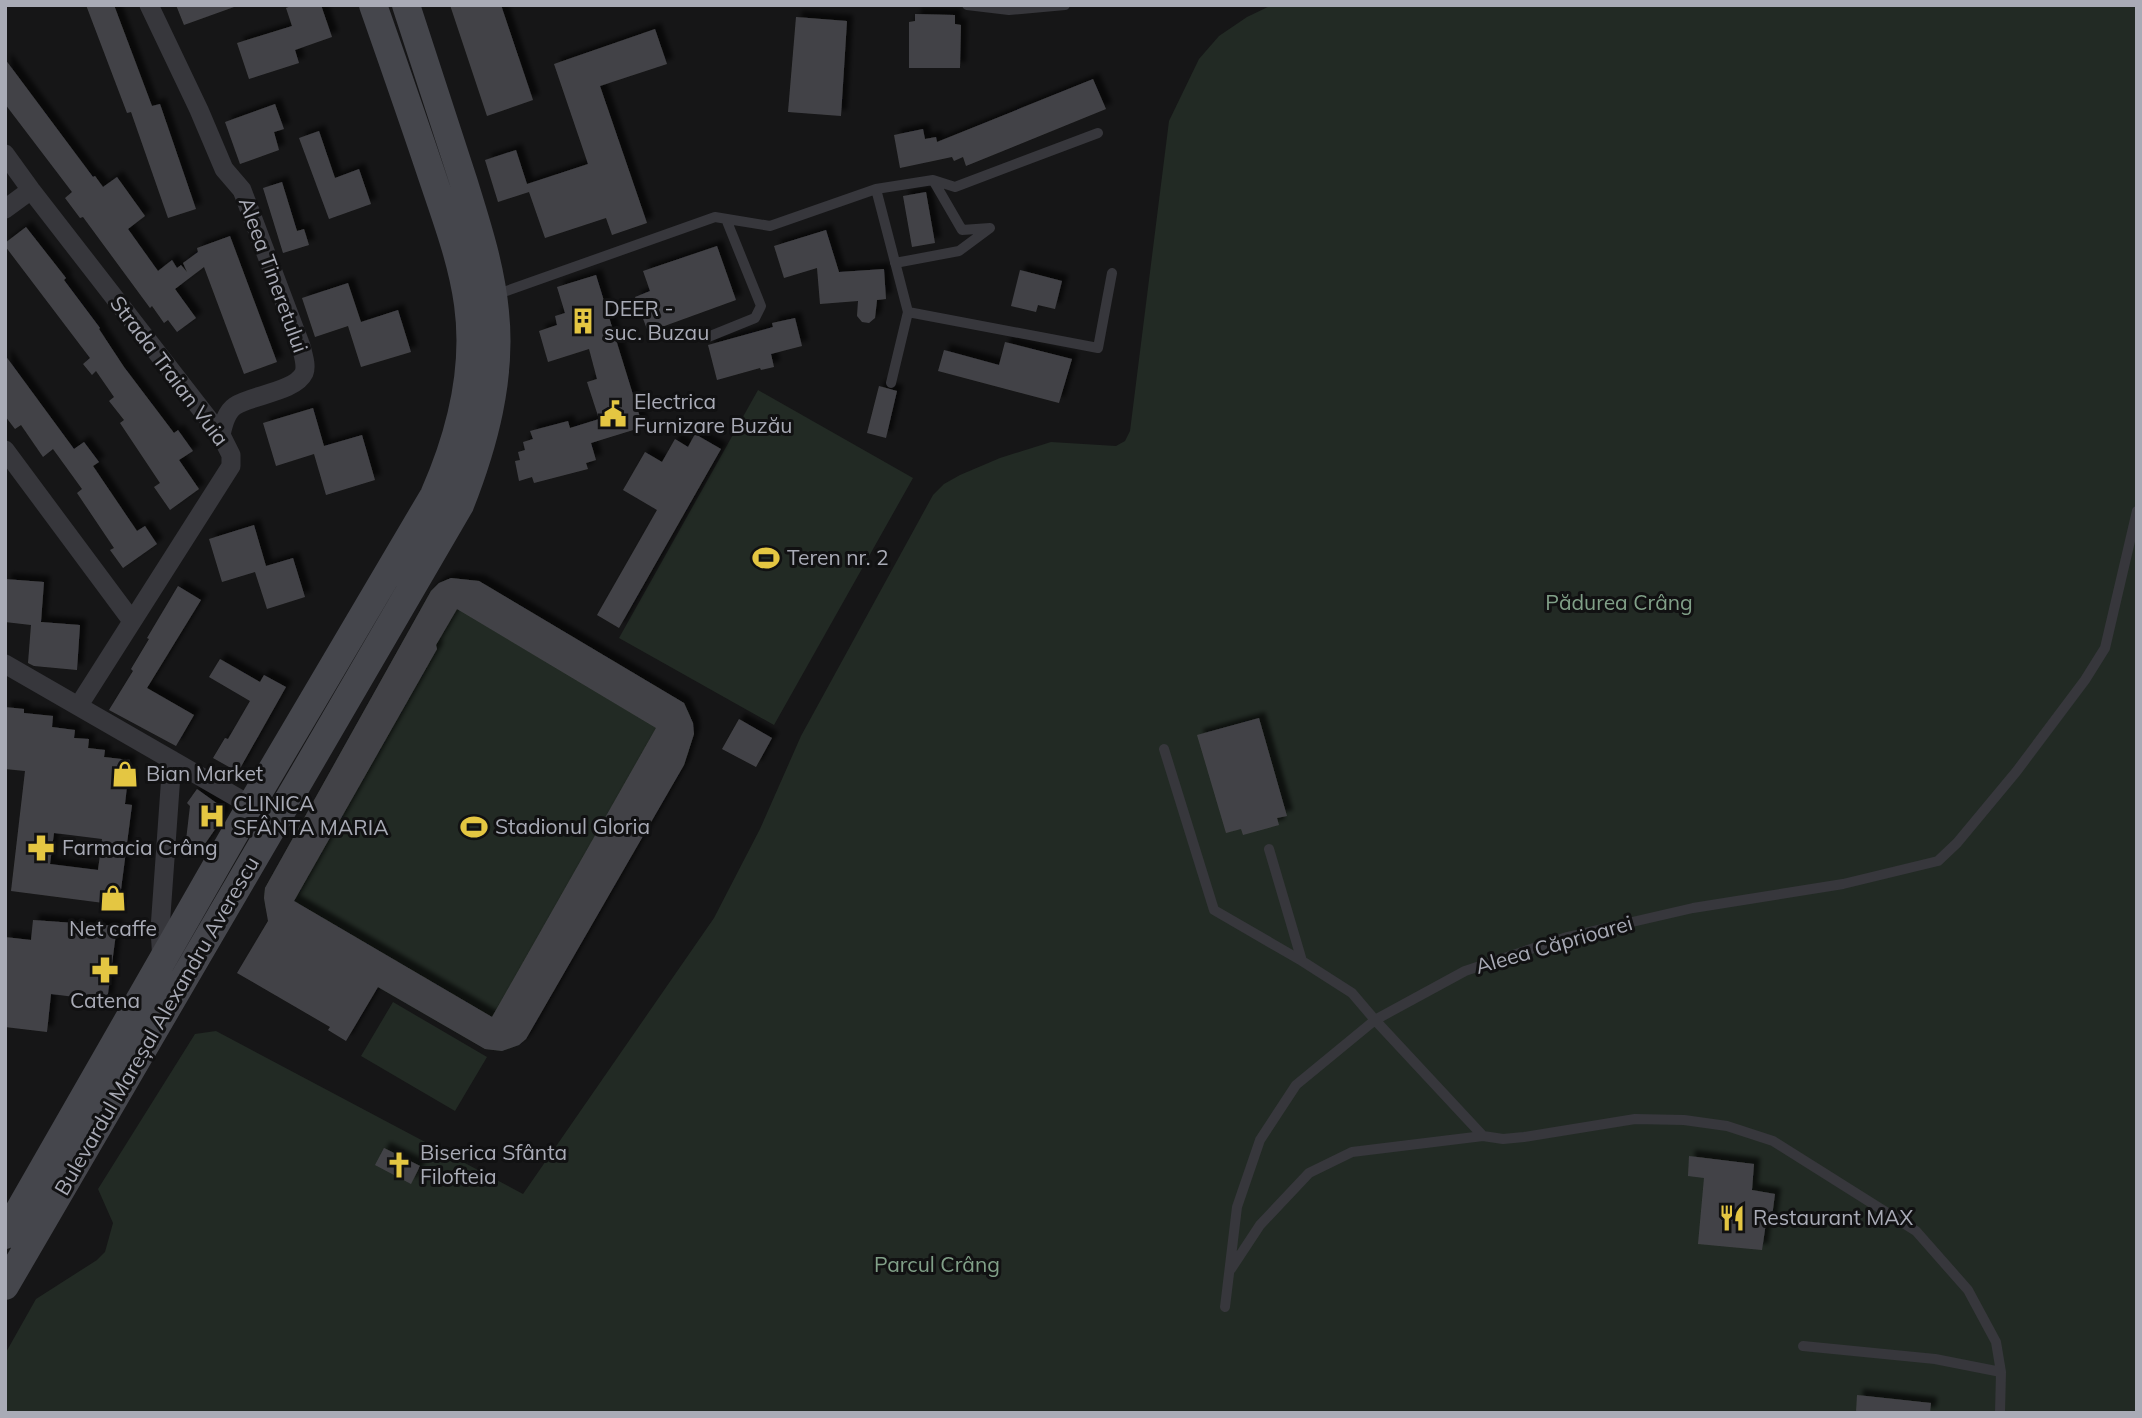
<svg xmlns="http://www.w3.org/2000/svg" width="2142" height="1418" font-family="Mulish,sans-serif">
  <defs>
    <filter id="shadow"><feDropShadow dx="6" dy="-6" stdDeviation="2" flood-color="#0009"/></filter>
  </defs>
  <rect width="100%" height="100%" fill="#161617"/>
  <path fill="#222a24" d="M 1272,5 L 2137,5 L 2137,1413 L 5,1413 L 5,1354 L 36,1299 L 97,1260 L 105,1252 L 113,1223 L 98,1189 L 195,1034 L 216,1031 L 523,1194 L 714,918 L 760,829 L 801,736 L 933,495 L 944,484 L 960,475 L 1000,458 L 1051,442 L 1116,446 L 1125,441 L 1130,431 L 1169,121 L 1199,59 L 1219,36 L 1247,17 Z
    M 758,390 L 913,478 L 774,725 L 619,638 Z
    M 451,578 L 479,581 L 684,703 C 698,725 693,742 684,765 L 519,1045 L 502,1051 L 485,1049 L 275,928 C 266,916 263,903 265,888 L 431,591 L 439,583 Z
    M 393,1002 L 487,1057 L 455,1111 L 361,1056 Z"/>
  <path fill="#434347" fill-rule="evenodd" filter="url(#shadow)" d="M 86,5 L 114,5 L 152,106 L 160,104 L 196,209 L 168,218 L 131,112 L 127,113 Z
    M 176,5 L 234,5 L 234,7 L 184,25 Z
    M 294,5 L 321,5 L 332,37 L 295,50 L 299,63 L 249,79 L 237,43 L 292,26 L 286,8 Z
    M 450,5 L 501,5 L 533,100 L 487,116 Z
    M 915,14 L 955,15 L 955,24 L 961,25 L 960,68 L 909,68 L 909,22 L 915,21 Z
    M 796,17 L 847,21 L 841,116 L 788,112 Z
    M 655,29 L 667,64 L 600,86 L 647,223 L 612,235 L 606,218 L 545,238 L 529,192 L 498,202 L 485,160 L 516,150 L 527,184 L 588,164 L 554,64 Z
    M 5,59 L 93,177 L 95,176 L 103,187 L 117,177 L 145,216 L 128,229 L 158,271 L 172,260 L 177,268 L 181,265 L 187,272 L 183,263 L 198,252 L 197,248 L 230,236 L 277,362 L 244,374 L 204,267 L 175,289 L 196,318 L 177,332 L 168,320 L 164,323 L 152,306 L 150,308 L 83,217 L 80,218 L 65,198 L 72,192 L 5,104 Z
    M 1093,79 L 1106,109 L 966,166 L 963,157 L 954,161 L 952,157 L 900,168 L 894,135 L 923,129 L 925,139 L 936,137 L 937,142 Z
    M 275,104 L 284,129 L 274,132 L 279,150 L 240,164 L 225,122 Z
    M 319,131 L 335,178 L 359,169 L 371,204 L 329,219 L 299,138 Z
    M 282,182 L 297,231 L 304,229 L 309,245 L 283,253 L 263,188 Z
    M 926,192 L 935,243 L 912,247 L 903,196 Z
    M 26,227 L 66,278 L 64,280 L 100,328 L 99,329 L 124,367 L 174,433 L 178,430 L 193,451 L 179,460 L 199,489 L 170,510 L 154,487 L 160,483 L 120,423 L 124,420 L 109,401 L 114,397 L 96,371 L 92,375 L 83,364 L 90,358 L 5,246 L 5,243 Z
    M 826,230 L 839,272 L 884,269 L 886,299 L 877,300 L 875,318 L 869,323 L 862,322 L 857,316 L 858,301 L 820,304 L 817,268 L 784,278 L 774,246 Z
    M 717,246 L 736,300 L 648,332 L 635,297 L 650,291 L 643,271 Z
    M 1020,270 L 1062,281 L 1055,309 L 1038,305 L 1036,312 L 1011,306 Z
    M 596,275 L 643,427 L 591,443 L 596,460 L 586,463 L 588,469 L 534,483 L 532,477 L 519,481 L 515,461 L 520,460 L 518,452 L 525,450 L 523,442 L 533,439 L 530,431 L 568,421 L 570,428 L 599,419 L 587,382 L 597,379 L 589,349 L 548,362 L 539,331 L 557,325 L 555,316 L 565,313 L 557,287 Z
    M 348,283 L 361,322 L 398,310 L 411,352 L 361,367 L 348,326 L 315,337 L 302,298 Z
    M 795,318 L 802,346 L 771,354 L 774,367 L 761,370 L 760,368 L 717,380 L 708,345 L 773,327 L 772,323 Z
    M 1005,342 L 1072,359 L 1059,403 L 938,371 L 944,350 L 999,365 Z
    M 5,355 L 74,449 L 84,442 L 99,462 L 93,466 L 137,531 L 145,526 L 157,544 L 123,568 L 110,550 L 114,548 L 77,493 L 82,489 L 53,449 L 43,457 L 21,425 L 15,429 L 5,416 Z
    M 879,386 L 897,391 L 886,438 L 867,433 Z
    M 313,408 L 324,446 L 362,435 L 375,480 L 326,495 L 314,454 L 276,466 L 263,423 Z
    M 695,434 L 721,449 L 619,628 L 597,615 L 657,510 L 623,490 L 645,452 L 662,462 L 675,439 L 688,447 Z
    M 254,525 L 266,566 L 293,558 L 305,597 L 267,609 L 255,572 L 222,582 L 209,539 Z
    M 451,578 L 479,581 L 684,703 L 693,723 L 694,734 L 684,765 L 526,1039 L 519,1045 L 502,1051 L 485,1049 L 378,987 L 346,1041 L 328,1030 L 330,1027 L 237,973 L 268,921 L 264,898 L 265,888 L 431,591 L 439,583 ZM 457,609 L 656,728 L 492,1017 L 294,901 L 437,649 L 436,645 Z
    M 5,579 L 44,582 L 41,622 L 80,625 L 77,670 L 34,666 L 28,663 L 31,625 L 5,622 Z
    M 178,586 L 201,600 L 147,688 L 194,715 L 176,746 L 109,710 L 133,671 L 131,669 L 149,639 L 147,638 Z
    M 220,659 L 260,682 L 264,675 L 286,687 L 238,772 L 213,758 L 225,738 L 228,739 L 250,701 L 209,677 Z
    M 5,707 L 24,709 L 24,713 L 53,716 L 52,727 L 75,730 L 74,738 L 89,739 L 88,748 L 105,750 L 104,757 L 130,760 L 125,804 L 132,805 L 119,905 L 11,891 L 25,771 L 5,769 ZM 54,833 L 102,839 L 98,870 L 50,864 Z
    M 1259,718 L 1287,816 L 1277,818 L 1279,825 L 1243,835 L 1241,829 L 1226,833 L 1197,735 Z
    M 739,719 L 772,738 L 756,767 L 722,749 Z
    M 197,789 L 222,807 L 225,815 L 200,851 L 185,849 L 190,806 L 187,803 Z
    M 33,920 L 117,926 L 107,1001 L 51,994 L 47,1032 L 5,1027 L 5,937 L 31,940 Z
    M 384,1148 L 420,1166 L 411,1184 L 375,1165 Z
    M 1689,1156 L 1754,1164 L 1752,1190 L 1775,1194 L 1771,1224 L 1766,1223 L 1762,1250 L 1698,1244 L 1704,1178 L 1688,1176 Z
    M 1857,1395 L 1931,1403 L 1930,1413 L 1856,1413 Z"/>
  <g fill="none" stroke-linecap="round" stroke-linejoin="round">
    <path stroke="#37373c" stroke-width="10" d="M 967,5 L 1009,10 L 1065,5
      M 876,189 L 908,312 L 891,383
      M 895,263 L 959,251 L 990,228 L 962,230 L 933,180
      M 495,295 L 715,217 L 770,226 L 876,189 L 933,180 L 955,187 L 1098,133
      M 908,312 L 1098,348 L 1112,273
      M 708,337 L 755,318 L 761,306 L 726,219
      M 1164,749 L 1214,910 L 1302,961
      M 1231,1269 L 1260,1225 L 1309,1173 L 1352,1152 L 1483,1136
      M 1225,1307 L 1237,1207 L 1260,1140 L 1296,1085 L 1375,1020 L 1352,993 L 1302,961 L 1269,849
      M 1803,1346 L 1935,1359 L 2001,1372 L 1996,1342 L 1968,1290 L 1916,1231 L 1773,1141 L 1727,1126 L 1684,1120 L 1635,1119 L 1524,1137 L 1503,1139 L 1483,1136 L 1375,1020 L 1465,971 L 1567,937 L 1693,908 L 1843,884 L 1938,861 L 1957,843 L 2016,772 L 2085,680 L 2105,648 L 2137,511
      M 2000,1413 L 2001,1372"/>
    <path stroke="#37373c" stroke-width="19" d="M 149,5 L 199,110 L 224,169 L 242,190 L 301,346 C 303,355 307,365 304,373 C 295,392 251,395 235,406 C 226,412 223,425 221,435
      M 5,154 L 31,190 L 221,435 L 231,455 L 231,466 L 79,705
      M 5,209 L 31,190
      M 5,450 L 132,621
      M 5,664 L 262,812
      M 162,961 L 160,929 L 172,760"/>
    <path stroke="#45464c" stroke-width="28" d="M 5,1235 L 250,807 L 434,495 C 460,436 477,369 468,304 C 462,260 446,218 432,176 C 413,119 393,62 373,5
      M 5,1286 L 460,505 C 484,444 502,378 495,312 C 491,268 477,225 464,183 C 445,123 425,64 406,5"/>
  </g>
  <defs>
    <g id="building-bare" transform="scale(2.1)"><path d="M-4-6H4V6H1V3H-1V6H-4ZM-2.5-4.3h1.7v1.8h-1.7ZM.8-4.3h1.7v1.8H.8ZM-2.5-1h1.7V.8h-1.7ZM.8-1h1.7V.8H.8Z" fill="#e4c642" stroke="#111112" stroke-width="2.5" paint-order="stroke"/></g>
    <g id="civic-bare" transform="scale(2.1)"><path d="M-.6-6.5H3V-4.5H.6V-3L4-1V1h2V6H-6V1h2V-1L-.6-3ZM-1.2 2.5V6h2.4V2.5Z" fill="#e4c642" stroke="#111112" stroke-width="2.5" paint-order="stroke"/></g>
    <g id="stadium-bare" transform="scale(2.1)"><path d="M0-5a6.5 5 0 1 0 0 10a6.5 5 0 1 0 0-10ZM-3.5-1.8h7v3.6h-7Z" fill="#e4c642" stroke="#111112" stroke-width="2.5" paint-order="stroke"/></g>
    <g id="shop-bare" transform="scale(2.1)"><path d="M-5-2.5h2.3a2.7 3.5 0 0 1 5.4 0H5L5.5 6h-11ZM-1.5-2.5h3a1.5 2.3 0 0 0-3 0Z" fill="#e4c642" stroke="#111112" stroke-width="2.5" paint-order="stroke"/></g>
    <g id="hospital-bare" transform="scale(2.1)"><path d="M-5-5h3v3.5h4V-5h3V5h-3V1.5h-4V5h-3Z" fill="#e4c642" stroke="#111112" stroke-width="2.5" paint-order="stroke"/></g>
    <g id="pharmacy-bare" transform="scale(2.1)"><path d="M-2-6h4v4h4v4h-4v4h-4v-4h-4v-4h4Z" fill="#e4c642" stroke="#111112" stroke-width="2.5" paint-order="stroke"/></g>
    <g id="church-bare" transform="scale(2.1)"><path d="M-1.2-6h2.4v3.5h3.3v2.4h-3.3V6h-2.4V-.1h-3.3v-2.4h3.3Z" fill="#e4c642" stroke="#111112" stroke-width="2.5" paint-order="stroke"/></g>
    <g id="restaurant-bare" transform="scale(2.1)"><path d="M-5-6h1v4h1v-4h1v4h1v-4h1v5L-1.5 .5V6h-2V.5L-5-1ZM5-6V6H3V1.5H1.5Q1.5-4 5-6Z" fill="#e4c642" stroke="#111112" stroke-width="2.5" paint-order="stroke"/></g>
  </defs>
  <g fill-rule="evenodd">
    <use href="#building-bare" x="583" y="321"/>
    <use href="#civic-bare" x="613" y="414"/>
    <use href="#stadium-bare" x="766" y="558"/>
    <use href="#shop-bare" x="125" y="774"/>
    <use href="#hospital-bare" x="212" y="816"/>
    <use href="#stadium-bare" x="474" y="827"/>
    <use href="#pharmacy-bare" x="41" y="848"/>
    <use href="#shop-bare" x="113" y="898"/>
    <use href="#pharmacy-bare" x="105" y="970"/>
    <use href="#church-bare" x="399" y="1165"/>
    <use href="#restaurant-bare" x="1732" y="1218"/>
  </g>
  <g text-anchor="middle" stroke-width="6" stroke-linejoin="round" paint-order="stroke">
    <g font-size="21" fill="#a9abb6" stroke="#111112">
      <text transform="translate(273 275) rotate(70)" y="7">Aleea Tineretului</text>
      <text transform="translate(169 371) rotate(53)" y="7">Strada Traian Vuia</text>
      <text transform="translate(1554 945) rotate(-16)" y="7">Aleea Căprioarei</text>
      <text transform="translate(157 1026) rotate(-60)" y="7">Bulevardul Mareșal Alexandru Averescu</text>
    </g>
    <g font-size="21" fill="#a9abb6" stroke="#111112" text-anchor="start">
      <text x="604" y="316">DEER -<tspan x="604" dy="24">suc. Buzau</tspan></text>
      <text x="634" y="409">Electrica<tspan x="634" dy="24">Furnizare Buzău</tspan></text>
      <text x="787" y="565">Teren nr. 2</text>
      <text x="146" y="781">Bian Market</text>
      <text x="233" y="811">CLINICA<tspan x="233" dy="24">SFÂNTA MARIA</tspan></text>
      <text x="495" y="834">Stadionul Gloria</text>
      <text x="62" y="855">Farmacia Crâng</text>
      <text x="113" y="936" text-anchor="middle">Net caffe</text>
      <text x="105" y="1008" text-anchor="middle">Catena</text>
      <text x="420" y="1160">Biserica Sfânta<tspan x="420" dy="24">Filofteia</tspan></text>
      <text x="1753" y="1225">Restaurant MAX</text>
    </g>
    <g font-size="21" fill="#81a088" stroke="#111112">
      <text x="1619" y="610">Pădurea Crâng</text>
      <text x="937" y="1272">Parcul Crâng</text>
    </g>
  </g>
  <rect width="2142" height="1418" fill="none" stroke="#a9abb6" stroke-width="14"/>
</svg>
